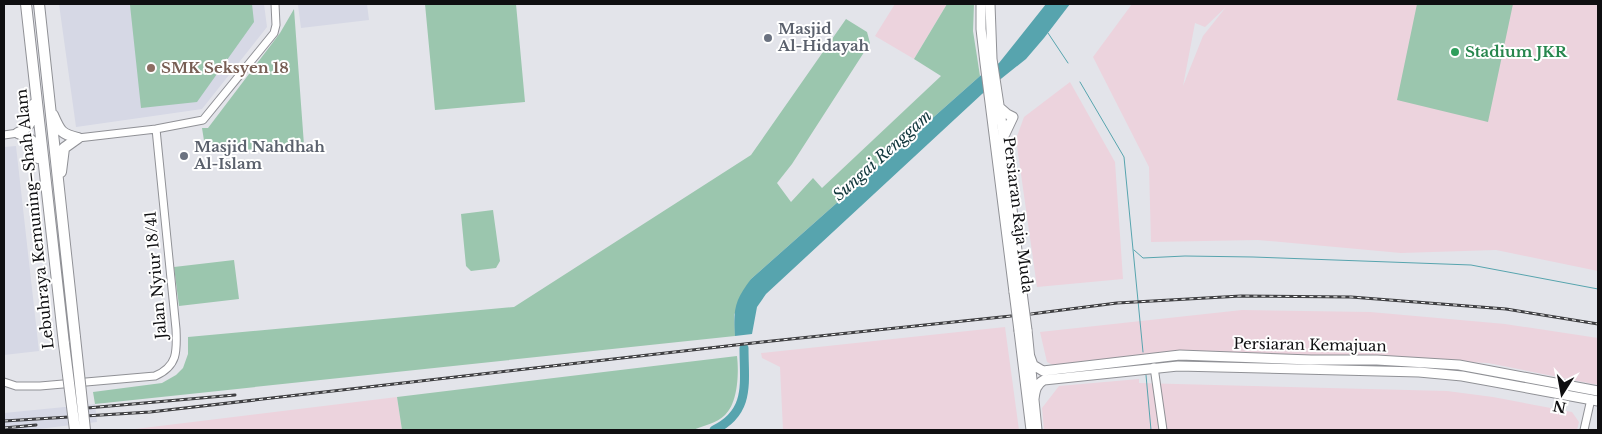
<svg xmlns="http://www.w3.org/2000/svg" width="1602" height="434" font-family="'Libre Baskerville',serif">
  <rect width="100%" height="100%" fill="#e3e4ea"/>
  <path fill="#d6d8e5" d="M 59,4 L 264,4 L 267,27 L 202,109 L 76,127 Z
    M 305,4 L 367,4 L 369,20 L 301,28 L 298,5 Z
    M 16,146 L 39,351 L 4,355 L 4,147 Z
    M 95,404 L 97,422 L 30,430 L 4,430 L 4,413 Z"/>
  <path fill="#ecd3dd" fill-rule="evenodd" d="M 895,4 L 947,4 L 914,59 L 875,36 Z
    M 1132,4 L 1598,4 L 1598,271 L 1496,250 L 1401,253 L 1258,240 L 1151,242 L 1149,167 L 1093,57 ZM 1226,7 L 1203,36 L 1183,86 L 1195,23 L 1205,27 Z
    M 1070,82 L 1115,162 L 1123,279 L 1037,287 L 1016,139 L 1024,117 Z
    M 1242,310 L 1370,312 L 1505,324 L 1598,338 L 1598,385 L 1488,363 L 1336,356 L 1176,352 L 1055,366 L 1047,362 L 1040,332 Z
    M 1005,327 L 1019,430 L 783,430 L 780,367 L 762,358 L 761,353 Z
    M 1139,379 L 1139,383 L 1447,391 L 1493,397 L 1572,412 L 1579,422 L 1577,430 L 1044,430 L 1042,408 L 1059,386 Z
    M 397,397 L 402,430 L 127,430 Z"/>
  <path fill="#9bc6ae" d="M 141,4 L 252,4 L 254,22 L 197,102 L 141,108 L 130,5 Z
    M 425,4 L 516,4 L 525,102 L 435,110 Z
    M 947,4 L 974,4 L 973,31 L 980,76 L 751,279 L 734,315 L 735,336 L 95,404 L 93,392 L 162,383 L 176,375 L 183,368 L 188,354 L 188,337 L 514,307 L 751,155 L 846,19 L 867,32 L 870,43 L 792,164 L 777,183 L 791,202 L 813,178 L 822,188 L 941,76 L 914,59 Z
    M 1417,4 L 1513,4 L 1488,122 L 1397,100 Z
    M 294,9 L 304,145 L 206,153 L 202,128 L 208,128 L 280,33 Z
    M 493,210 L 500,261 L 496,268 L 471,271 L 466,266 L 461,214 Z
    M 234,260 L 239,299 L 179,306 L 174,267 Z
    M 737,356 C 739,373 738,403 725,415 C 717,423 703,426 693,430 L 402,430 L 397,397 Z"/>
  <path fill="#57a4ae" d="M 1046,4 L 1070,4 L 1044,38 L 1026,59 L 982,94 L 766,294 L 757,307 L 752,334 L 735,336 C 733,309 735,300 751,279 L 980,76 L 999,63 Z"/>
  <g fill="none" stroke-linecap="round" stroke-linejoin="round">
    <path stroke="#57a4ae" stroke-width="1" d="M 1048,33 L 1068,63
      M 1080,82 L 1124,157 L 1143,352
      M 1134,250 L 1143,258 L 1185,256 L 1253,257 L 1471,265 L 1598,289
      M 1146,375 L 1151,430"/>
    <path stroke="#57a4ae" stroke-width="9" d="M 714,430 C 751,412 744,383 744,348"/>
    <g stroke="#909196" stroke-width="9">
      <path id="minor" d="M 4,135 L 18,133
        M 78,138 L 156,129 L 203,120 L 274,33 L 276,25 L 275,4
        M 1154,367 L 1163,430
        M 4,382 L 16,386 L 40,386 L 155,376 C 178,366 177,351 176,329 L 156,129
        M 1584,430 L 1591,399"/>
    </g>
    <g stroke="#909196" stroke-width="11">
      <path id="major" d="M 981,4 L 981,29 L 985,63 L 1014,292
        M 990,4 L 992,59 L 1002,125 L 1022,292
        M 999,107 L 1007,114 L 1013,117 L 1005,134
        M 1027,330 L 1037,430
        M 1019,331 L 1031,430
        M 1029,354 L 1033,365 L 1043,371 L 1180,355 L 1311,360 L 1377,360 L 1459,365 L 1598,391
        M 1034,399 C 1035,391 1036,384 1044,380 L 1178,366 L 1419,372 L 1462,376 L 1598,401"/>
    </g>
    <g stroke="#909196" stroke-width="12">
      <path id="highway" d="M 26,4 L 64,344
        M 39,4 L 75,337
        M 53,115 C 60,131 61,134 78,138
        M 18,133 C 34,140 35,141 38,158
        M 18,133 C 31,127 34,117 34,104
        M 61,172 L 64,148 L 78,138"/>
    </g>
    <use href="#minor" stroke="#fff" stroke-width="7"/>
    <use href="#major" stroke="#fff" stroke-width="9"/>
    <use href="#highway" stroke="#fff" stroke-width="10"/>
    <g stroke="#3f3f42" stroke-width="3">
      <path id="rail" d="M 76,409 L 235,395
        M 4,421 L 150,412 L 762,342 L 1031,314 L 1117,303 L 1241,296 L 1351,297 L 1506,309 L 1598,324
        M 4,428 L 36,425"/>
    </g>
    <use href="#rail" stroke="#fff" stroke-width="1" stroke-dasharray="4" stroke-linecap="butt"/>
    <g stroke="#909196" stroke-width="11" stroke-linecap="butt">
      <path id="major-bridge" d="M 1014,292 L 1019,331
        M 1022,292 L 1027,330"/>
    </g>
    <g stroke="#909196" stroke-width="12" stroke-linecap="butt">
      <path id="highway-bridge" d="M 75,337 L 85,430
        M 64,344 L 75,430"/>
    </g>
    <use href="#major-bridge" stroke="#fff" stroke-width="9"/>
    <use href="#highway-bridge" stroke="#fff" stroke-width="10"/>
  </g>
  <g fill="#6b7280" stroke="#fff" stroke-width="2">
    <circle cx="768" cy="38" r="5"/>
    <circle cx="184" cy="156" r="5"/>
  </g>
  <circle fill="#2e9e5b" stroke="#fff" stroke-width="2" cx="1455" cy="52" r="5"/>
  <circle fill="#8d6e63" stroke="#fff" stroke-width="2" cx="151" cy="68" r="5"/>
  <g text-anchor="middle" stroke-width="4" stroke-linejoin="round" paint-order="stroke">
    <g font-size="15" font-weight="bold" fill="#5b616d" stroke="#fff" text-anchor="start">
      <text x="778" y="34">Masjid<tspan x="778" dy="17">Al-Hidayah</tspan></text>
      <text x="194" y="152">Masjid Nahdhah<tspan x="194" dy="17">Al-Islam</tspan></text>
    </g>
    <g font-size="15" font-weight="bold" fill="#27864d" stroke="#fff" text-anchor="start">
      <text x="1465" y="57">Stadium JKR</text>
    </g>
    <g font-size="15" font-weight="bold" fill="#785e54" stroke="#fff" text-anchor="start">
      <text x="161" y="73">SMK Seksyen 18</text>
    </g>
    <g font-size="15" fill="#0f0f11" stroke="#fff">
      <text transform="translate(1018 215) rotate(83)" y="5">Persiaran Raja Muda</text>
      <text transform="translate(35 219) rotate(-96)" y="5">Lebuhraya Kemuning–Shah Alam</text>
      <text transform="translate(156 275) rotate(-95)" y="5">Jalan Nyiur 18/41</text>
      <text transform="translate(1310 345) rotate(1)" y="5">Persiaran Kemajuan</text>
    </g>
    <g font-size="16" font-style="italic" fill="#11373c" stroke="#fff">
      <text transform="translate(882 155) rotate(-42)" y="6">Sungai Renggam</text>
    </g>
  </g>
  <rect width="1602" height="434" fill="none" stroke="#0f0f11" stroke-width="10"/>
  <g transform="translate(1562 394) rotate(191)" stroke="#ffffff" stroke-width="4" paint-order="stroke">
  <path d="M0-4L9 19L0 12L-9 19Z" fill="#0f0f11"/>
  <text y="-8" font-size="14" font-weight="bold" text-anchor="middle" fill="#0f0f11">N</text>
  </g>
</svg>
